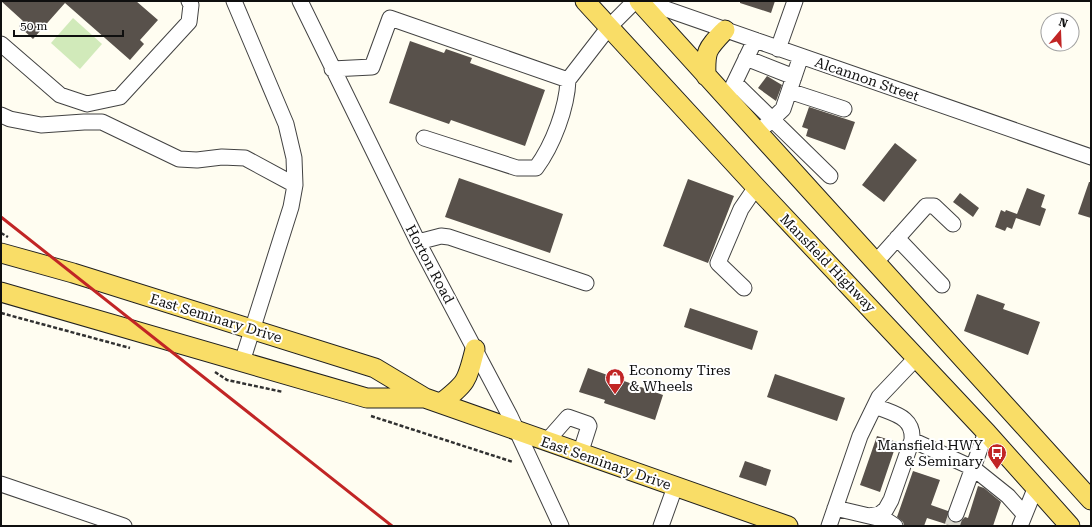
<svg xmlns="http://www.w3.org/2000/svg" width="1092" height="527" font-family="'Roboto Serif',serif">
  <rect width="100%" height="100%" fill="#fffdf1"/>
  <path fill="#d1eaba" d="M 73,18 L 102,44 L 80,69 L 51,43 Z"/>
  <path fill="#58514b" d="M 1,1 L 136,1 L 158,20 L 140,40 L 144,44 L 130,60 L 65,3 L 33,39 L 19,26 L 23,21 Z
    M 740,1 L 775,1 L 771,13 L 740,3 Z
    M 410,41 L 444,53 L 446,49 L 472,58 L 470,63 L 545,90 L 525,146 L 451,120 L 449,124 L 389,103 Z
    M 767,76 L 782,85 L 776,101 L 758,88 Z
    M 809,107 L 855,122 L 845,150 L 806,136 L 808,129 L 802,127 Z
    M 895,143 L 917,160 L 884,202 L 862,185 Z
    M 459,178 L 563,214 L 550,253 L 445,217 Z
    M 688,179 L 734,196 L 708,263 L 663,246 Z
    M 1089,182 L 1091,182 L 1091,218 L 1078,214 Z
    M 1027,188 L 1045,195 L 1041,207 L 1046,209 L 1040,226 L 1016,218 L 1012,229 L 1007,227 L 1005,231 L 995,227 L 1001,210 L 1005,212 L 1006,210 L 1017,214 Z
    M 960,193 L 979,208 L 973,217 L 953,202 Z
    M 977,294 L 1005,304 L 1003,309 L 1040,322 L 1028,355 L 964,331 Z
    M 690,308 L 758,331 L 752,350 L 684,327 Z
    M 588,368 L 663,395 L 655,420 L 604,403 L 605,400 L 579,392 Z
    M 775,374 L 845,398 L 837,421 L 767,397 Z
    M 877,436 L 897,442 L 880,492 L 860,485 Z
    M 745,461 L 771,470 L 766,486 L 739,477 Z
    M 913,471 L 940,480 L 931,505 L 948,511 L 949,519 L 953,523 L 961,521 L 965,517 L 968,518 L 978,486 L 984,488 L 1001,502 L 993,526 L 952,526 L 927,518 L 924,526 L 904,525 L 903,522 L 897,517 Z"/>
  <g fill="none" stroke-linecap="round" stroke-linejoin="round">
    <path stroke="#dbd9cf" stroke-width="15" stroke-dasharray="15 8" stroke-linecap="butt" d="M 952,526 L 956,514"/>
    <g stroke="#424242" stroke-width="17">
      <path id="minor" d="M 234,1 L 286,124 L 294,158 L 295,185 L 291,207 L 242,362
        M 300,1 L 418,242 L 510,416 L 561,526
        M 643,1 L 1091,157
        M 1,44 L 60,95 L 87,104 L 120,97 L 189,22 L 191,5 L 189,1
        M 778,49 L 795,1
        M 746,58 L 794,77
        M 332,69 L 372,67 L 390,18 L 568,80 L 609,27 L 635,1
        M 735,83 L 830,176
        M 789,91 L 844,109
        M 730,92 L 755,40
        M 1,115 L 10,119 L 41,125 L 84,122 L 102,122 L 179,159 L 197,160 L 222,157 L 245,158 L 295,185
        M 766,125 L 783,109 L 801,56
        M 424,138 L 517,168 L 536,168 C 553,145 567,108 568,80
        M 897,238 L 942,285
        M 418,242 L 441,236 L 449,237 L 586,283
        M 875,263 L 926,206 L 934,206 L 953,224
        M 744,288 L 718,263 L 741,209 L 756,187
        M 912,440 L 973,468 L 1008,496 L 1024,514
        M 546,442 L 568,417 L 588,424 L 589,426 L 580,454
        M 1,484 L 124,526
        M 835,508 L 869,516 L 880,514 L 886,509 L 891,500 L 912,440 C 914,416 893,414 875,406
        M 956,514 L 986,432
        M 869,516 L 886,520 L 895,526
        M 661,526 L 675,487
        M 829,526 L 860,436 L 879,397 L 917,357
        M 1020,526 L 1035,489"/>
    </g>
    <g stroke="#202020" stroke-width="21">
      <path id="major" d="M 585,1 L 756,187 L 987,433 L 1070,526
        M 639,1 L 1091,500
        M 706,76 C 705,50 707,49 725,30
        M 1,253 L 73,273 L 375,368 L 425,398 L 788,526
        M 1,292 L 367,398 L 425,398
        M 441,403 C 467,383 467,381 475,349"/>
    </g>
    <path stroke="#313131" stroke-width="2.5" stroke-dasharray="4 2" stroke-linecap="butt" d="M 1,233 L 8,237
      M 1,313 L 130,348
      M 215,372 L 227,380 L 283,392
      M 371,416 L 513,462"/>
    <use href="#minor" stroke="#fff" stroke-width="15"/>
    <use href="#major" stroke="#f9dd67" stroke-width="19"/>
    <path stroke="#c12525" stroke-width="3" d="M 1,217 L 392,526"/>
  </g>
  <defs>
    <g id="shop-pin" transform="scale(1)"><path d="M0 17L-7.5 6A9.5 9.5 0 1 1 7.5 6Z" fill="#c12525" stroke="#fff"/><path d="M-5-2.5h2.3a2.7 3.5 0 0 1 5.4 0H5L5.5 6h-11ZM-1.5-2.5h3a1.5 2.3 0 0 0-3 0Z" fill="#fff"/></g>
    <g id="bus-pin" transform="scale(1)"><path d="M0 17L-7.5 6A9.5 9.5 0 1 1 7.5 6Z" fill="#c12525" stroke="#fff"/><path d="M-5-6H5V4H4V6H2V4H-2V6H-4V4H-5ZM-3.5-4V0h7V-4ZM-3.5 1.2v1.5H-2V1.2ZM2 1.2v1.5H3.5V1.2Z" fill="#fff"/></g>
  </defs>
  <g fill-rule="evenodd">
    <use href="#shop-pin" x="615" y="378"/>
    <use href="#bus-pin" x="997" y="453"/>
  </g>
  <g text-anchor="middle" stroke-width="4" stroke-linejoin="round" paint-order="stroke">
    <g font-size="14" fill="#0f0f0f" stroke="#fff">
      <text transform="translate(867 79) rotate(19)" y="5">Alcannon Street</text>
      <text transform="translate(828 263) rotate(46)" y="5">Mansfield Highway</text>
      <text transform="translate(430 264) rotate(62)" y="5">Horton Road</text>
      <text transform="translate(216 318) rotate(17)" y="5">East Seminary Drive</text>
      <text transform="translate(606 463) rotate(19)" y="5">East Seminary Drive</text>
    </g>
    <g font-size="14" fill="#0f0f0f" stroke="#fff" text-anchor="start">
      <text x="629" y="375">Economy Tires<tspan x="629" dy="16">&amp; Wheels</tspan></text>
      <text x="983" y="450" text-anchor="end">Mansfield HWY<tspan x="983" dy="16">&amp; Seminary</tspan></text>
    </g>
  </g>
  <rect width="1092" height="527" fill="none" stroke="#0f0f0f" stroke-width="4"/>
  <g transform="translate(1060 32) rotate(19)"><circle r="19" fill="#ffffff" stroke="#9f9f9f"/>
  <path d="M0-3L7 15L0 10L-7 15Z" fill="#c12525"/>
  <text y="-6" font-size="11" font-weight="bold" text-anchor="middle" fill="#0f0f0f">N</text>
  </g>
  <path d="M14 30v6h109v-6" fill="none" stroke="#0f0f0f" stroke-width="2"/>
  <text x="20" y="30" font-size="12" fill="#0f0f0f" stroke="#ffffff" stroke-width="3" paint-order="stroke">50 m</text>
</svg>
